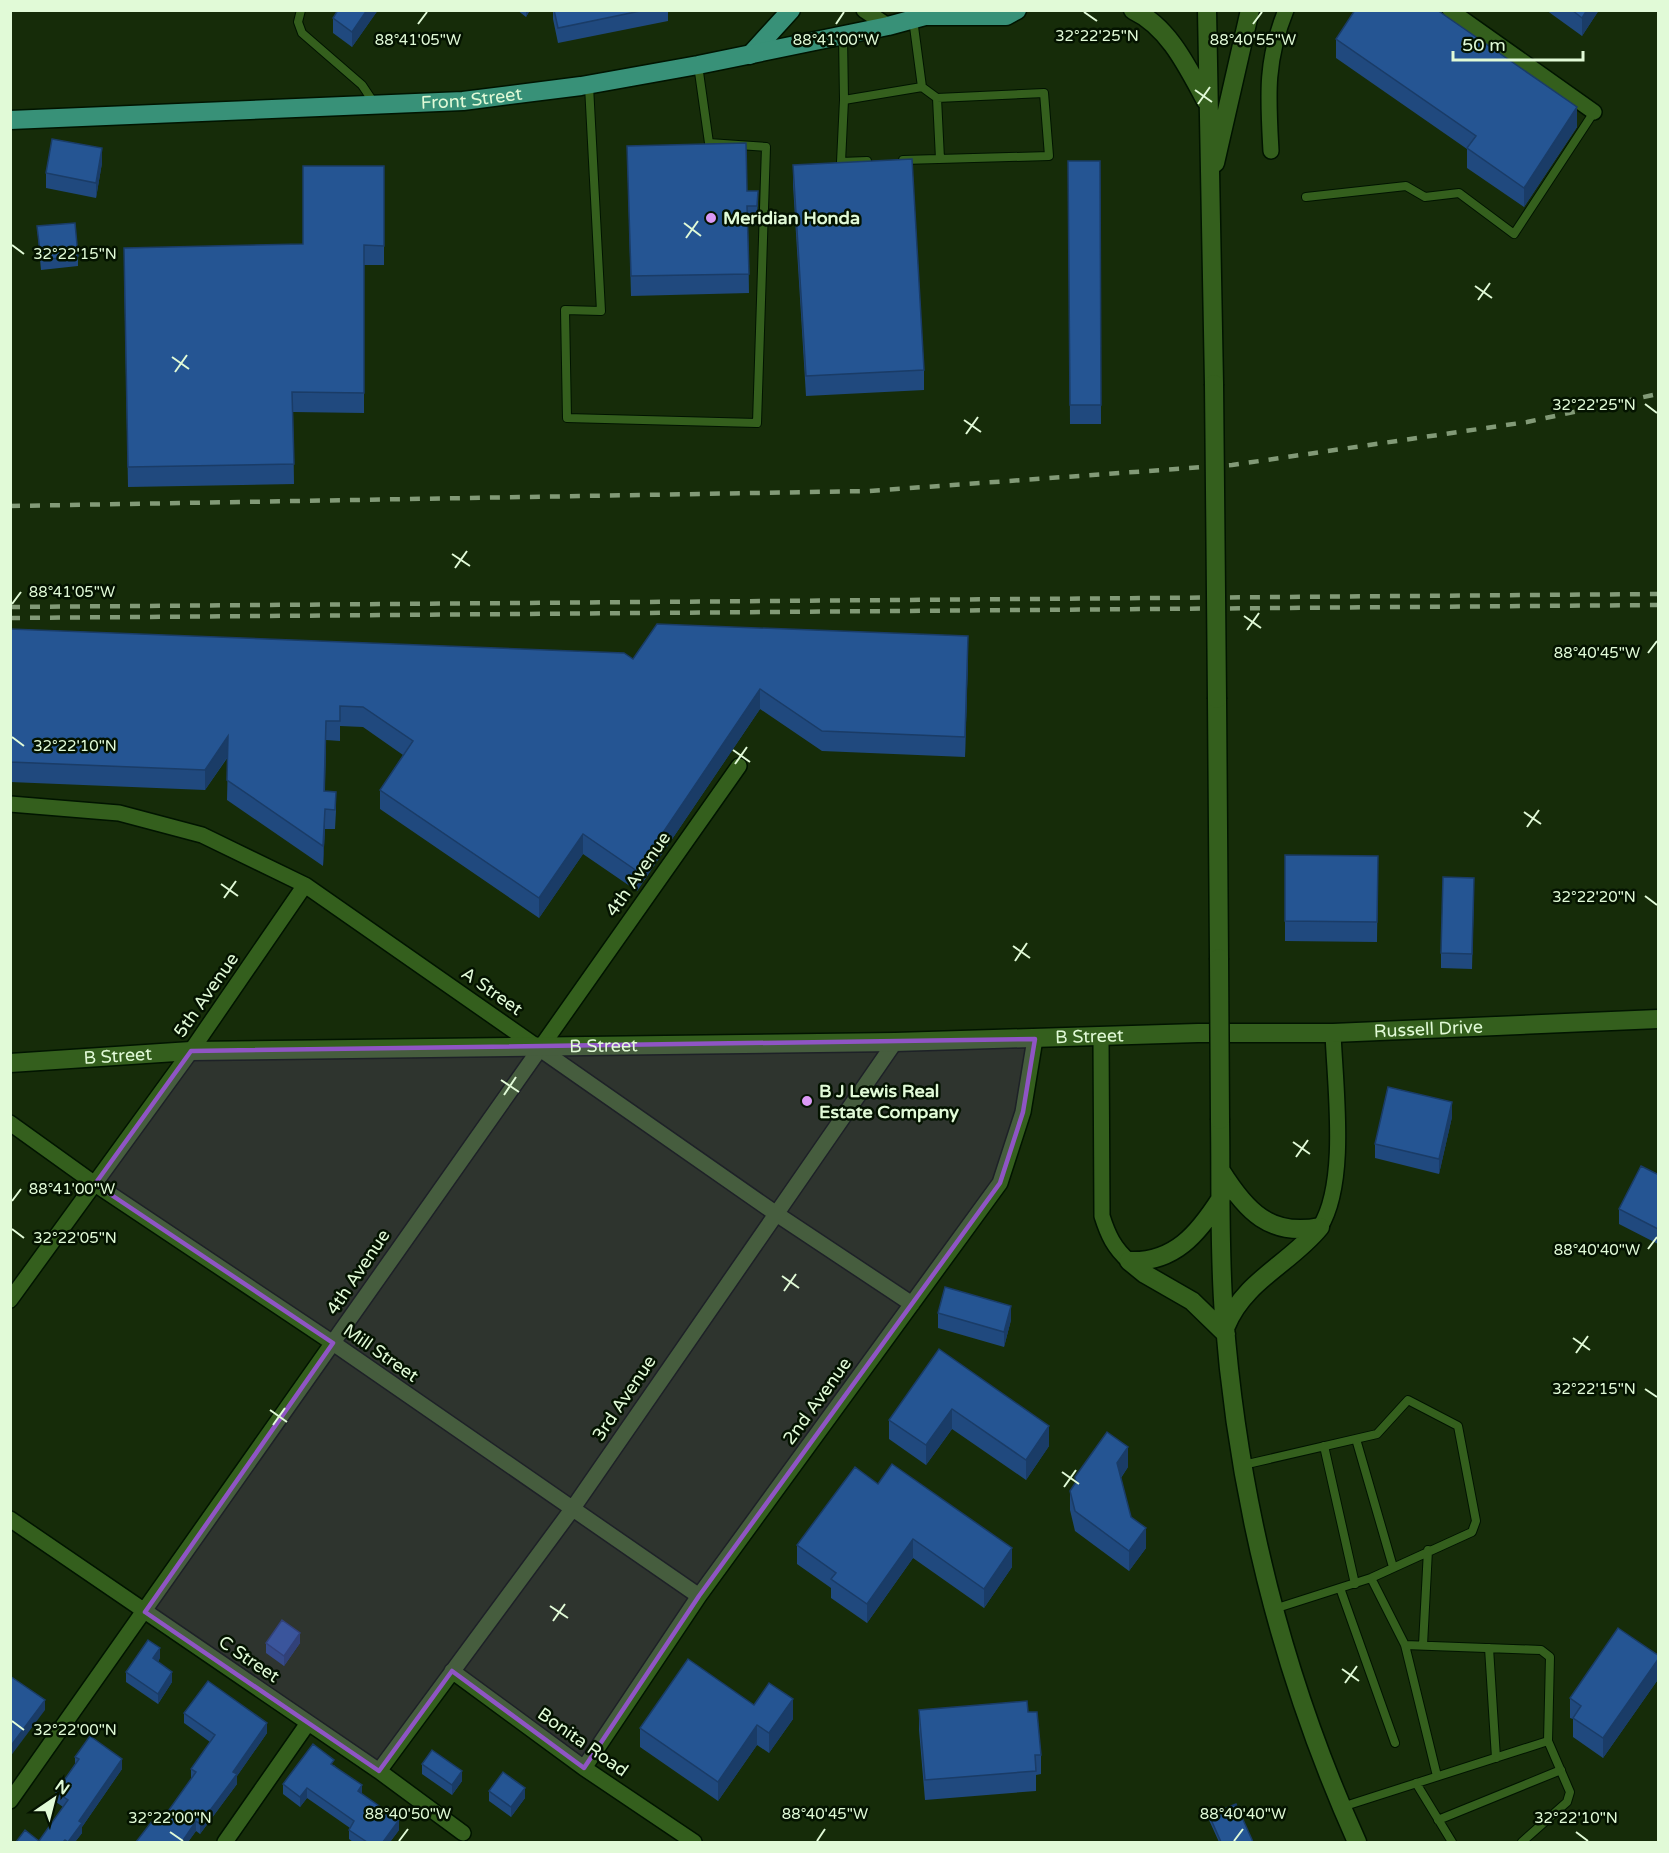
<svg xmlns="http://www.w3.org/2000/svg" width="1669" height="1853" font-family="'Varela Round',sans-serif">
  <rect width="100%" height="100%" fill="#162c09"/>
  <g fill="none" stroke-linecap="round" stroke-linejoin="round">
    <g stroke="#011400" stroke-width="10">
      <path id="service" d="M 301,10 L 298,22 L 302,33 L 362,85 L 374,103
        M 843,36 L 844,100 L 922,87 L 913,19
        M 589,86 L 601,311 L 565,310 L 567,418 L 757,423 L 766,147 L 709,143 L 698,65
        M 937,98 L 940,159
        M 844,100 L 841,162 L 867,161
        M 903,160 L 1049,156 L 1044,93 L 937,98 L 922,87
        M 1306,197 L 1406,186 L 1425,197 L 1459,193 L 1514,234 L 1594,112
        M 1356,1439 L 1393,1567
        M 1324,1446 L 1355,1584
        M 1243,1465 L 1377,1434 L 1408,1400 L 1458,1426 L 1476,1521 L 1472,1532 L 1371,1578 L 1274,1609
        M 1371,1578 L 1405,1645 L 1437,1776
        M 1340,1588 L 1395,1743
        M 1423,1645 L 1428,1550
        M 1489,1648 L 1496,1758
        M 1416,1783 L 1452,1842
        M 1342,1807 L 1548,1741 L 1550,1657 L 1541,1650 L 1405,1645
        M 1438,1820 L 1561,1770
        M 1522,1842 L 1567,1802 L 1570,1792 L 1548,1741"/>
    </g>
    <g stroke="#011400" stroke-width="18">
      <path id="minor" d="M 864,10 L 888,26
        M 1450,10 L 1594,112
        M 1271,151 C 1268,97 1265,62 1286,10
        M 10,804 L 119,813 L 202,835 L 305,885 L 775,1213 L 912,1304
        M 1101,1037 L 1102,1216 C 1108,1235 1114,1248 1129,1261
        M 10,1123 L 95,1184 L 333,1343 L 699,1596
        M 1320,1227 C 1348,1182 1335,1087 1333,1033
        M 10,1300 L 191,1051 L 305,885
        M 10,1519 L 379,1771 L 463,1833
        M 452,1671 L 584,1768 L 694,1842
        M 584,1768 L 699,1596 L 1000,1183 L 1023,1112 L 1035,1039
        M 379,1771 L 573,1508 L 895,1042
        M 10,1801 L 739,766
        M 225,1842 L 308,1723"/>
    </g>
    <g stroke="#011400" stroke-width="21">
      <g id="tertiary">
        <path id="s1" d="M 10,1063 L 191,1051 L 895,1042 L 1198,1033 L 1333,1033 L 1658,1019"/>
      </g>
    </g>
    <g stroke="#011400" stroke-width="21">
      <path id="secondary" d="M 1133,10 C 1169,27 1188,68 1206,101
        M 1207,10 L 1214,384
        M 1215,163 L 1250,10
        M 1217,699 L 1219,958
        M 1220,1120 C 1221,1185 1219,1250 1224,1315 C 1238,1498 1282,1675 1357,1842
        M 1221,1171 C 1246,1211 1270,1237 1320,1227
        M 1129,1261 L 1145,1274 L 1192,1301 L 1226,1334
        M 1129,1261 C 1174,1263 1198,1234 1221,1198
        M 1226,1326 C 1244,1281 1291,1263 1320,1227"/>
    </g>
    <g stroke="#011400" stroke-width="21">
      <g id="primary">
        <path d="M 750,55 L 791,10"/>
        <path id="s2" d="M 10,120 L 463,101 L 581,86 L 698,65 L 888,26 L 925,16 L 1006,16 L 1017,10"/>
      </g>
    </g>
    <use href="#service" stroke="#345f1d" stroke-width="8"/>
    <use href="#minor" stroke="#345f1d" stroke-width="15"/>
    <use href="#tertiary" stroke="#345f1d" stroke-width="18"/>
    <use href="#secondary" stroke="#345f1d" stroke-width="18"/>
    <use href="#primary" stroke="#389178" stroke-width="18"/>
    <path stroke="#829a77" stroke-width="4.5" stroke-dasharray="10 10" stroke-linecap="butt" d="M 10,506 L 869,491 L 1232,465 L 1527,422 L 1658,394
      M 10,607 L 1658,594
      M 10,618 L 1658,605"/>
    <g stroke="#011400" stroke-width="21" stroke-linecap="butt">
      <path id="secondary-bridge" d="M 1214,384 L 1217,699
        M 1219,958 L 1220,1120"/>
    </g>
    <use href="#secondary-bridge" stroke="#345f1d" stroke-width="18"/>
  </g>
  <path fill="#20497e" d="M 338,10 L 378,10 L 352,47 L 333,33 L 333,18 Z
    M 517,10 L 530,10 L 526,17 Z
    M 553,10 L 668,10 L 668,21 L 558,43 L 553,19 Z
    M 1546,10 L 1599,10 L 1582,36 Z
    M 1336,39 L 1577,127 L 1524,207 L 1467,168 L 1467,149 L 1336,58 Z
    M 627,146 L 747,191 L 758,191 L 757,225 L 748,226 L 749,293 L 631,296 Z
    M 1068,161 L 1100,161 L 1101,424 L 1070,424 Z
    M 102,163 L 96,198 L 46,188 L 46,173 Z
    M 793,165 L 924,370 L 924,390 L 806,396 L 793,185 Z
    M 384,166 L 384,265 L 364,265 L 364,413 L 293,412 L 294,484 L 128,487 L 124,267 L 303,244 Z
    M 37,226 L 78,256 L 78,266 L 41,270 Z
    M 10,629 L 633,659 L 968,656 L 965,757 L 822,751 L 760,709 L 637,891 L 583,854 L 539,918 L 380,809 L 380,790 L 403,755 L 363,727 L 340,726 L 340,741 L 326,740 L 325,791 L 336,792 L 336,811 L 335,829 L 325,829 L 323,866 L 227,800 L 228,757 L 205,790 L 10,782 Z
    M 1285,855 L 1378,856 L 1377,942 L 1285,941 Z
    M 1474,893 L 1472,969 L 1441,968 L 1441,953 Z
    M 1452,1117 L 1439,1174 L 1375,1158 L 1375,1144 Z
    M 1659,1175 L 1659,1243 L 1658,1244 L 1619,1224 L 1619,1209 Z
    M 938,1313 L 1011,1320 L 1004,1347 L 938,1328 Z
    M 939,1349 L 1049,1446 L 1026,1480 L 952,1429 L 926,1465 L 889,1439 L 889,1420 Z
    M 1128,1467 L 1121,1478 L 1131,1517 L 1146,1548 L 1129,1571 L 1075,1531 L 1070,1510 L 1070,1491 L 1075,1483 L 1075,1477 Z
    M 878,1484 L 1012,1567 L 984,1608 L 913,1558 L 867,1623 L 831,1598 L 831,1588 L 797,1564 L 797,1545 Z
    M 266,1643 L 300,1643 L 284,1666 L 266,1653 Z
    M 1659,1656 L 1659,1678 L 1603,1758 L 1573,1737 L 1573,1719 L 1570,1718 L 1570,1698 Z
    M 160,1658 L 158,1662 L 172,1682 L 158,1704 L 126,1682 L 126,1672 Z
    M 754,1705 L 793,1719 L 769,1753 L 757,1745 L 718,1801 L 640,1747 L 640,1728 Z
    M 919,1710 L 1041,1755 L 1041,1774 L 1036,1775 L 1036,1791 L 925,1800 L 919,1730 Z
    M 184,1713 L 267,1733 L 237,1776 L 237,1784 L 200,1834 L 196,1831 L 188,1842 L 159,1824 L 191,1779 L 191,1769 L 210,1742 L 184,1723 Z
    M 75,1757 L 122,1769 L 82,1827 L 82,1833 L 75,1842 L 16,1842 L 39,1841 L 63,1807 L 56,1802 L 56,1792 L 75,1764 Z
    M 422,1764 L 462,1781 L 452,1795 L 422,1774 Z
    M 334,1765 L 362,1795 L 399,1830 L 390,1842 L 353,1842 L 349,1839 L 349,1830 L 350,1828 L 307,1798 L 300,1807 L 283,1794 L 283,1784 Z
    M 489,1791 L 525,1798 L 511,1817 L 489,1801 Z
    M 1209,1815 L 1253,1842 L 1219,1842 L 1209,1820 Z"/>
  <path fill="#1a3c67" d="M 367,10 L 378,10 L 352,47 L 352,32 Z
    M 526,10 L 530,10 L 526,17 Z
    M 1587,10 L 1599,10 L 1582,36 L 1582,18 Z
    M 1577,107 L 1577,127 L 1524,207 L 1524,188 Z
    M 102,148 L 102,163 L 96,198 L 96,183 Z
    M 968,636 L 968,656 L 965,757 L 965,737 Z
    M 760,689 L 760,709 L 637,891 L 637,871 Z
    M 228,736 L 228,756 L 205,790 L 205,770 Z
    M 325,809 L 325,829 L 323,866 L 323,846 Z
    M 583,834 L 583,854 L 539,918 L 539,898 Z
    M 1452,1102 L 1452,1117 L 1439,1174 L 1439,1159 Z
    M 1011,1306 L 1011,1320 L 1004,1347 L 1004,1332 Z
    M 952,1409 L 952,1429 L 926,1465 L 926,1445 Z
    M 1049,1426 L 1049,1446 L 1026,1480 L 1026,1460 Z
    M 1128,1447 L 1128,1467 L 1117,1483 L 1117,1463 Z
    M 1146,1528 L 1146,1548 L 1129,1571 L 1129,1551 Z
    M 913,1539 L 913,1558 L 867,1623 L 867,1604 Z
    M 1012,1548 L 1012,1567 L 984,1608 L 984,1589 Z
    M 300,1633 L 300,1643 L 284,1666 L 284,1656 Z
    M 160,1648 L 160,1658 L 153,1668 L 153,1658 Z
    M 1659,1658 L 1659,1678 L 1603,1758 L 1603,1738 Z
    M 172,1672 L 172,1682 L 158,1704 L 158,1694 Z
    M 793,1699 L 793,1719 L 769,1753 L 769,1733 Z
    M 45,1700 L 45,1710 L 10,1757 L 10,1747 Z
    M 267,1723 L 267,1733 L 237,1776 L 237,1784 L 200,1834 L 200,1824 L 233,1772 Z
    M 757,1725 L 757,1745 L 718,1801 L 718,1782 Z
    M 122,1759 L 122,1769 L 82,1827 L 82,1833 L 75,1842 L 68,1842 L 79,1821 Z
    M 462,1771 L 462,1781 L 452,1795 L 452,1785 Z
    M 362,1785 L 362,1795 L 358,1791 Z
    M 307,1788 L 307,1798 L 300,1807 L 300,1797 Z
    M 525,1788 L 525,1798 L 511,1817 L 511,1807 Z
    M 399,1820 L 399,1830 L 390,1842 L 383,1842 Z
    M 196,1821 L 196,1831 L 188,1842 L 182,1842 Z"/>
  <path fill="#255593" stroke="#1a3c67" stroke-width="1.5" d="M 338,10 L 367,10 L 352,32 L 333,18 Z
    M 554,10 L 645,10 L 558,28 Z
    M 1355,10 L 1437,10 L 1577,107 L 1524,188 L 1467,148 L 1476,136 L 1336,39 Z
    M 1572,10 L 1587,10 L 1582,18 Z
    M 52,139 L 102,148 L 96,183 L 46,173 Z
    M 746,143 L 747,191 L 758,191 L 757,206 L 747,206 L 749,274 L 631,276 L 627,146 Z
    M 912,159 L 924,370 L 806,376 L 793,165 Z
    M 1068,161 L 1100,161 L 1101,405 L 1070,405 Z
    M 303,166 L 384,166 L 384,246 L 364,245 L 364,393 L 292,392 L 294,464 L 128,467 L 124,248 L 303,244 Z
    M 75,223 L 78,256 L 41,260 L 37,226 Z
    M 657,624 L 968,636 L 965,737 L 822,731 L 760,689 L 637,871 L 583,834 L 539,898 L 380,790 L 413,741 L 363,707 L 340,706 L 340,721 L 326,721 L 324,791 L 336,792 L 335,810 L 325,809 L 323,846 L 227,780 L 228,736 L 205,770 L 10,762 L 10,629 L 624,653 L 633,659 Z
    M 1285,855 L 1378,856 L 1377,922 L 1285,921 Z
    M 1443,877 L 1474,878 L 1472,954 L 1441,953 Z
    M 1388,1087 L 1452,1102 L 1439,1159 L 1375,1144 Z
    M 1641,1166 L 1659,1175 L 1658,1229 L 1619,1209 Z
    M 945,1287 L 1011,1306 L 1004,1332 L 938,1313 Z
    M 939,1349 L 1049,1426 L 1026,1460 L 952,1409 L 926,1445 L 889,1420 Z
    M 1107,1432 L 1128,1447 L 1117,1463 L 1131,1517 L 1146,1528 L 1129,1551 L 1075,1511 L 1070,1491 L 1076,1482 L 1075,1477 Z
    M 892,1464 L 1012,1548 L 984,1589 L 913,1539 L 867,1604 L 831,1579 L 836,1573 L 797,1545 L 855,1467 L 878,1484 Z
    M 282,1620 L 300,1633 L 284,1656 L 266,1643 Z
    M 1618,1628 L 1659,1656 L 1659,1658 L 1603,1738 L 1573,1718 L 1581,1706 L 1570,1698 Z
    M 148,1640 L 160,1648 L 153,1658 L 172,1672 L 158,1694 L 126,1672 Z
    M 688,1659 L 754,1705 L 769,1683 L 793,1699 L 769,1733 L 757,1725 L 718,1782 L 640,1728 Z
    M 10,1676 L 45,1700 L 10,1747 Z
    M 208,1681 L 267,1723 L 233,1772 L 237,1774 L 200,1824 L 196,1821 L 182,1842 L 136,1842 L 153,1820 L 159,1824 L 196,1772 L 191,1769 L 215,1735 L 184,1713 Z
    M 1027,1701 L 1028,1712 L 1037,1712 L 1041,1755 L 1035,1755 L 1036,1771 L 925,1780 L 919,1710 Z
    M 90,1736 L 122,1759 L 79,1821 L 82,1823 L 68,1842 L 65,1840 L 63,1842 L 16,1842 L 25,1830 L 39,1841 L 68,1800 L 56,1792 L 79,1759 L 75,1757 Z
    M 313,1744 L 334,1760 L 331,1764 L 362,1785 L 358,1791 L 399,1820 L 383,1842 L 367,1842 L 349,1830 L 354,1821 L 307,1788 L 300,1797 L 283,1784 Z
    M 432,1750 L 462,1771 L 452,1785 L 422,1764 Z
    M 503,1772 L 525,1788 L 511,1807 L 489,1791 Z
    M 1236,1804 L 1253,1842 L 1221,1842 L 1209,1815 Z"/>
  <path fill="#8f55c4" fill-opacity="0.2" stroke="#8f55c4" stroke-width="4.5" stroke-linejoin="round" d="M 1035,1039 L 1023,1112 L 1000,1183 L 699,1596 L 584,1768 L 452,1671 L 379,1771 L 145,1612 L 333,1343 L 95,1184 L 191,1051 Z"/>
  <path fill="none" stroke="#e1fad7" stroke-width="2" d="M 1084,12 L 1097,21M 418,24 L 427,12M 836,24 L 844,12M 1253,24 L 1262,12M 1195,90 L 1212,102M 1198,104 L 1210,87M 684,223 L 701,236M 686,238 L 698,221M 12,245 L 24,254M 1475,286 L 1492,298M 1478,300 L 1490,283M 172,357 L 189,369M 175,372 L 187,355M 1645,404 L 1657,413M 964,420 L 981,432M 966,434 L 978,417M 452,554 L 470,566M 455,568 L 467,551M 12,604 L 21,592M 1244,616 L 1261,628M 1247,630 L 1259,613M 1648,653 L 1657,641M 12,737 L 24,746M 733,750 L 750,762M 735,764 L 747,747M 1524,812 L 1541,824M 1527,827 L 1539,810M 221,884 L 238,896M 1645,896 L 1657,905M 224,898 L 236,881M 1013,946 L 1030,958M 1015,961 L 1027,943M 501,1080 L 519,1092M 504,1095 L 516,1077M 1293,1142 L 1310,1154M 1296,1157 L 1308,1140M 12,1201 L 21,1189M 12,1229 L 24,1238M 1648,1249 L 1657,1237M 782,1276 L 799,1288M 784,1291 L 796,1274M 1573,1338 L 1590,1350M 1576,1353 L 1588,1336M 1645,1389 L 1657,1397M 270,1410 L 287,1422M 273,1425 L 285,1408M 1062,1472 L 1079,1484M 1064,1487 L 1076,1470M 550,1606 L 568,1618M 553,1621 L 565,1604M 1342,1669 L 1359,1681M 1345,1683 L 1357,1666M 12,1721 L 24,1730M 170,1832 L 183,1841M 1576,1832 L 1588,1841M 399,1841 L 408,1829M 817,1841 L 825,1829M 1234,1841 L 1243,1829"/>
  <g fill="#db99f5" stroke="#041300" stroke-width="2">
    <circle cx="711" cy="218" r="6"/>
    <circle cx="807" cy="1101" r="6"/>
  </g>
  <g text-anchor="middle" stroke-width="5" stroke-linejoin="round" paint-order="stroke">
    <g font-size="18" fill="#e1fad7" stroke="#041300">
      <text dy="6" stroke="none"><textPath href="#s2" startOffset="462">Front Street</textPath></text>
      <text transform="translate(638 874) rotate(-55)" y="6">4th Avenue</text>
      <text transform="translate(492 991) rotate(35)" y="6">A Street</text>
      <text transform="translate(206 995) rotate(-55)" y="6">5th Avenue</text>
      <text dy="6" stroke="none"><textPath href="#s1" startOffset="1419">Russell Drive</textPath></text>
      <text dy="6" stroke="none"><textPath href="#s1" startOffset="1080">B Street</textPath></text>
      <text dy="6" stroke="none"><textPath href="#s1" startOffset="594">B Street</textPath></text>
      <text dy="6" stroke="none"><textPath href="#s1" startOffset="108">B Street</textPath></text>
      <text transform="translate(358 1272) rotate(-56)" y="6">4th Avenue</text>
      <text transform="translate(381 1353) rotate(35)" y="6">Mill Street</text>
      <text transform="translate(624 1398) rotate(-56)" y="6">3rd Avenue</text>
      <text transform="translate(817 1401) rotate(-54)" y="6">2nd Avenue</text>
      <text transform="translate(249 1659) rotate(34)" y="6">C Street</text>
      <text transform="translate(583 1742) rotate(35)" y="6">Bonita Road</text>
    </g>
    <g font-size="18" font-weight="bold" fill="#e1fad7" stroke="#041300" text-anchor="start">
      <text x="723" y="224">Meridian Honda</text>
      <text x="819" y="1097">B J Lewis Real<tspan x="819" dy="21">Estate Company</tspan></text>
    </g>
  </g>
  <g font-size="15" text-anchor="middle" fill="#e1fad7" stroke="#041300" stroke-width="5" stroke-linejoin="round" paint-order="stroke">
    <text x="1097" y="41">32°22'25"N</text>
    <text x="418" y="45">88°41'05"W</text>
    <text x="836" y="45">88°41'00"W</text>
    <text x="1253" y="45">88°40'55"W</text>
    <text x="75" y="259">32°22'15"N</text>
    <text x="1594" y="410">32°22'25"N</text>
    <text x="72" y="597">88°41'05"W</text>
    <text x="1597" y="658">88°40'45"W</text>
    <text x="75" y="751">32°22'10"N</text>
    <text x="1594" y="902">32°22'20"N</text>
    <text x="72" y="1194">88°41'00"W</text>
    <text x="75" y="1243">32°22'05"N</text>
    <text x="1597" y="1255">88°40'40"W</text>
    <text x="1594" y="1394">32°22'15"N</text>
    <text x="75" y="1735">32°22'00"N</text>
    <text x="408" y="1819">88°40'50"W</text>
    <text x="825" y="1819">88°40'45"W</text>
    <text x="1243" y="1819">88°40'40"W</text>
    <text x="170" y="1823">32°22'00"N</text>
    <text x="1576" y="1823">32°22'10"N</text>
  </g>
  <rect width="1669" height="1853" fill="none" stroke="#e1fad7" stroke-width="24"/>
  <g transform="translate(54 1799) rotate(35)" stroke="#041300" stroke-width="4.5" paint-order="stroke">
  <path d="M0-4.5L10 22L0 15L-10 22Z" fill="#e1fad7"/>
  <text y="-9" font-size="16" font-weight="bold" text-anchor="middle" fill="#e1fad7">N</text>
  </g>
  <path d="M1453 51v9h130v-9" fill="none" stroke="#e1fad7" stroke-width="3"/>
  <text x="1462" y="51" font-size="18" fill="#e1fad7" stroke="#041300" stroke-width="4.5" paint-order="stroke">50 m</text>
</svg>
